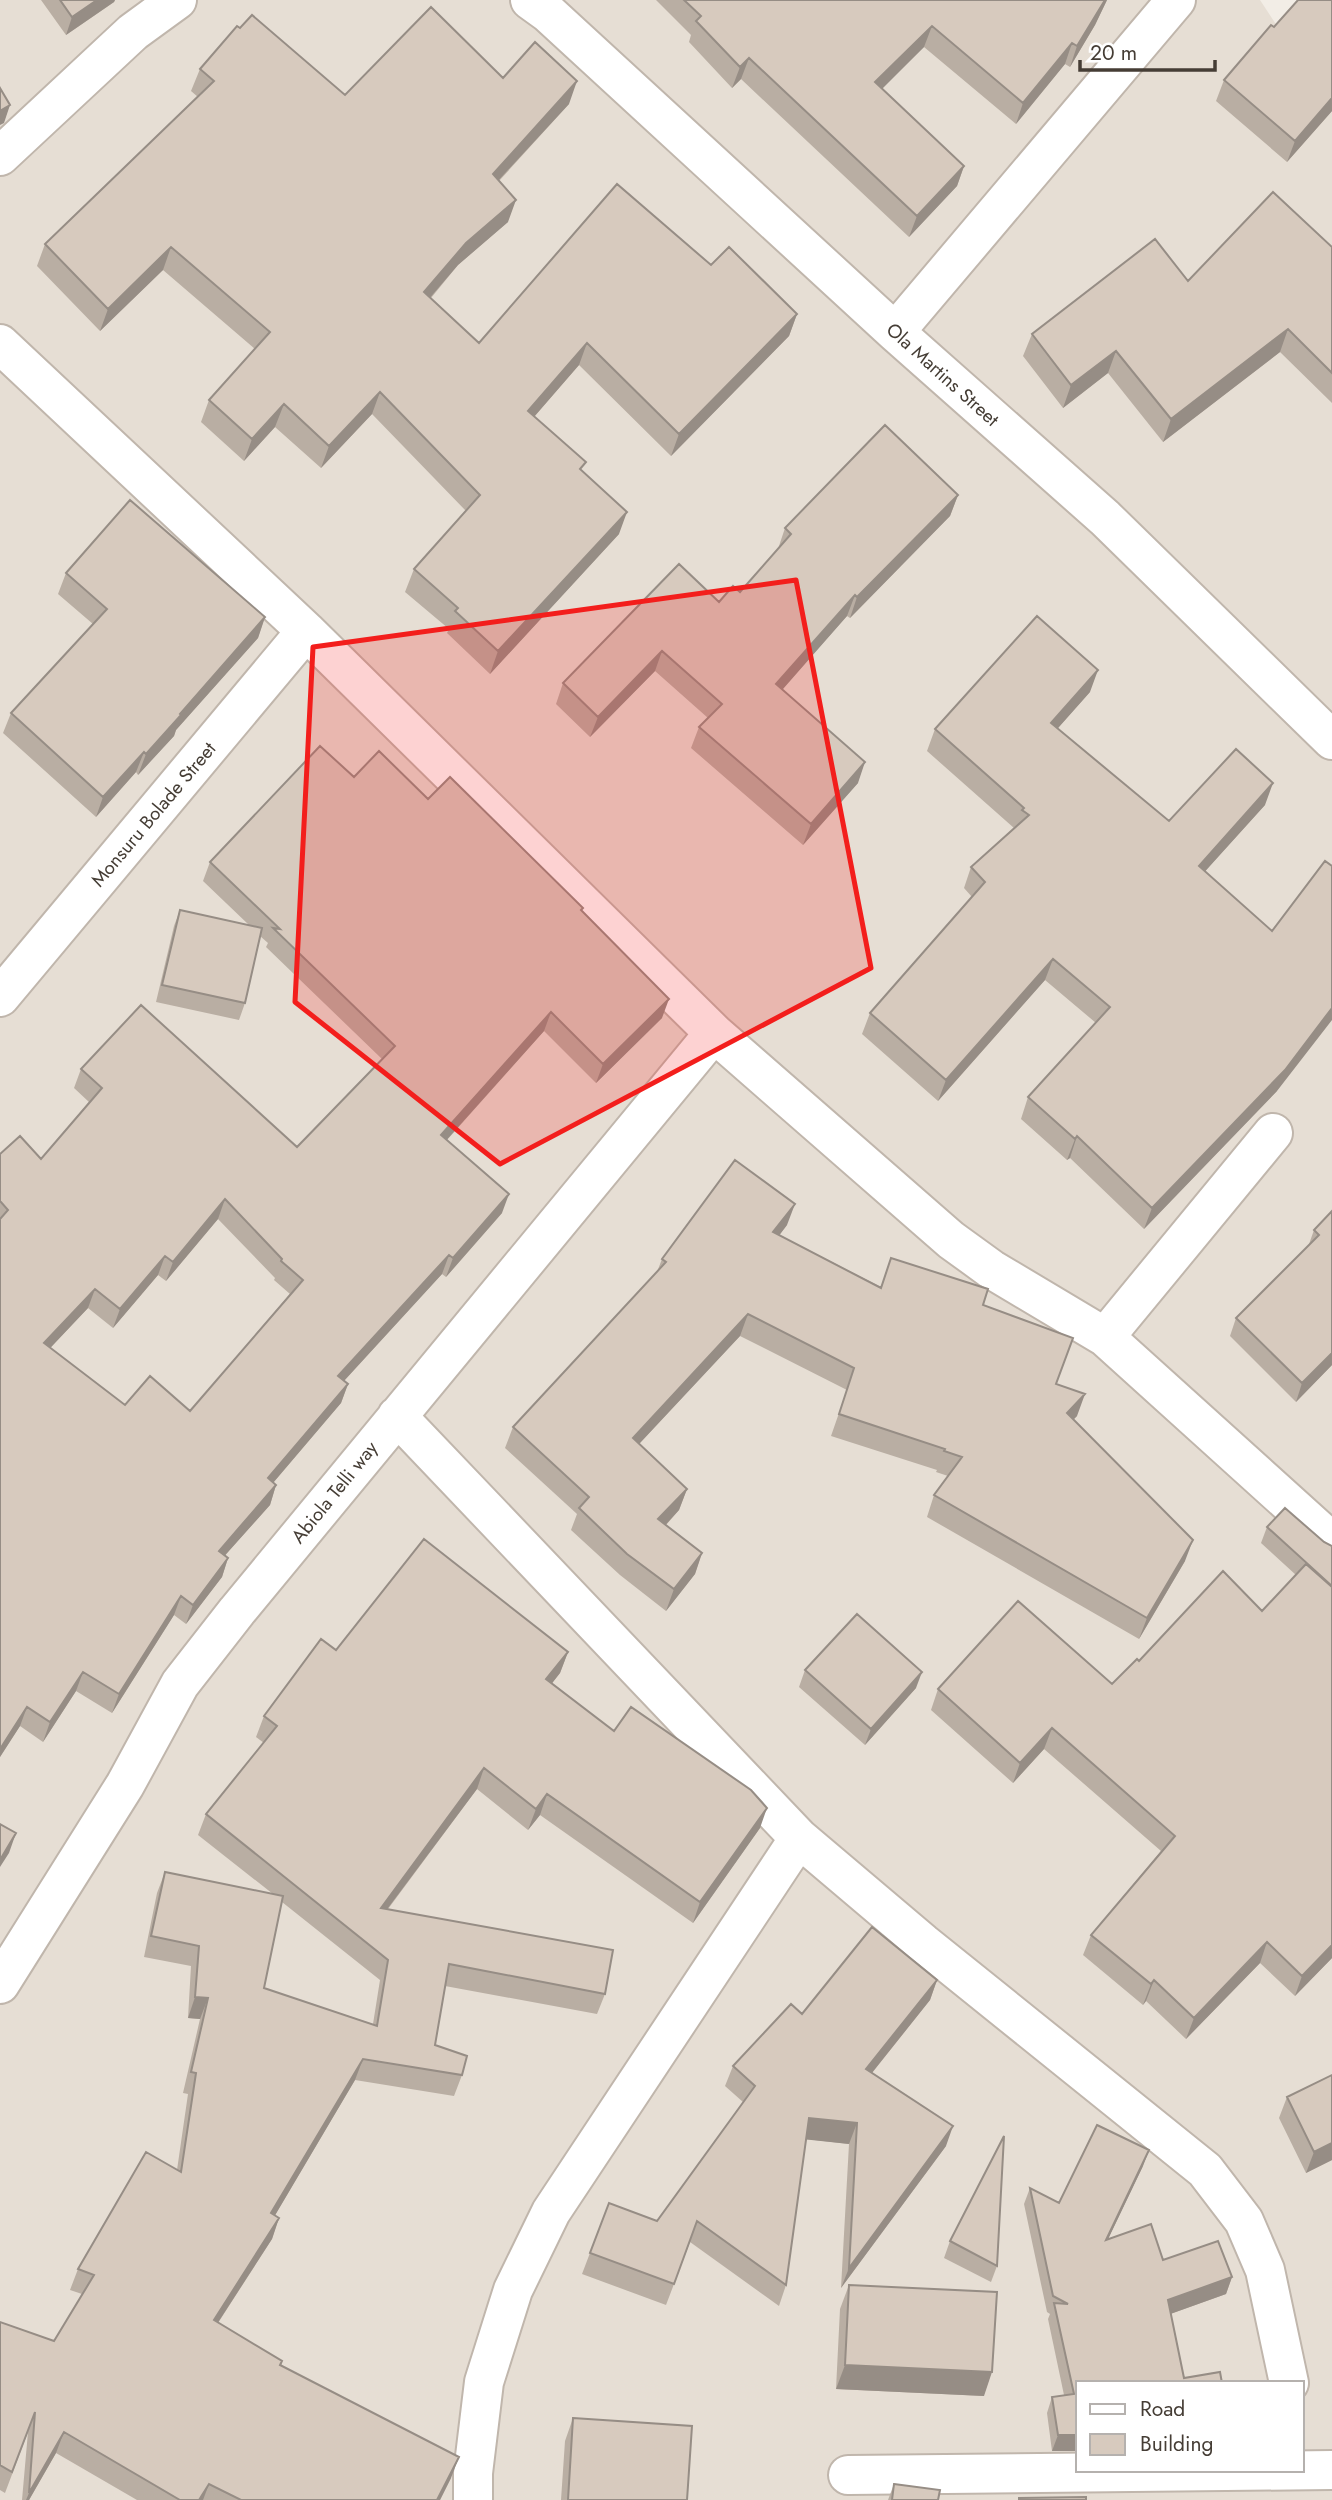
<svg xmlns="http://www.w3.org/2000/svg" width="1332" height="2500" font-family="Jost,sans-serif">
  <rect width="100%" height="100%" fill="#f2ede6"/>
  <path fill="#e6ded4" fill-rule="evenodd" d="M 0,0 L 1260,0 L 1332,109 L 1332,2500 L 0,2500 ZM 1078,2383 L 1302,2383 L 1302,2470 L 1078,2470 Z"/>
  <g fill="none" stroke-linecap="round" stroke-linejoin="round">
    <g stroke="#c0b6ac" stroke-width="42">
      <path id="minor" d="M 530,0 L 548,13 L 895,332 L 1105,518 L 1332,740
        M 0,156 L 133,32 L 177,0
        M 895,332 L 1176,0
        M 0,344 L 306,631 L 714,1033 L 951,1240 L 991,1269 L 1105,1337 L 1332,1542
        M 0,997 L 306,631
        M 1105,1337 L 1273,1133
        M 397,1416 L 799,1838 L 923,1943 L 1205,2170 L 1244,2221 L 1265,2270 L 1289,2383
        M 0,1984 L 125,1785 L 180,1684 L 237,1611 L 714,1033
        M 848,2475 L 1332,2470
        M 473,2500 L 473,2473 L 484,2382 L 513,2290 L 551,2212 L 799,1838"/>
    </g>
    <use href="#minor" stroke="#fff" stroke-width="38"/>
  </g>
  <path fill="#b9aea3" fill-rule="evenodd" d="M 41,0 L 115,0 L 114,2 L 66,35 Z
    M 656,0 L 1107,0 L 1095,25 L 1070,67 L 1065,64 L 1016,124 L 924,47 L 882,88 L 964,166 L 957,186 L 909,237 L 741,79 L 732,88 L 689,42 L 691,35 Z
    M 200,69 L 345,95 L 503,78 L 569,104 L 499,181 L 508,222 L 458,265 L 431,298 L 479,343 L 711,265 L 797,314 L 789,336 L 671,456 L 579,365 L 534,417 L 582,471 L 619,534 L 490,674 L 447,633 L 449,629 L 405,592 L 414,569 L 466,511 L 372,414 L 321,468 L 275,427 L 244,461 L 201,422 L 209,400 L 255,349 L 163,270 L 100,331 L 37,266 L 45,244 L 198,97 L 191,91 Z
    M 1224,80 L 1332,111 L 1287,162 L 1216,101 Z
    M 1332,247 L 1332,403 L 1280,352 L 1163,442 L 1108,373 L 1063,408 L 1023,356 L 1032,334 L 1188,281 Z
    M 958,495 L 950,516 L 850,618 L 847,616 L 782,689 L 858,783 L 803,845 L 691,748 L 699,727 L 708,718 L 655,671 L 590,737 L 556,704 L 563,683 L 740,592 L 778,549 L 785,528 Z
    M 66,573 L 265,617 L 258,638 L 176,730 L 174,736 L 138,775 L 136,772 L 96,817 L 3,733 L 11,713 L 93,624 L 58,594 Z
    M 1090,692 L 1057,729 L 1169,821 L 1265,805 L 1205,871 L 1277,1091 L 1144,1229 L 1070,1158 L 1067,1160 L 1021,1119 L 1028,1097 L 1096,1023 L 1045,980 L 938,1101 L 862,1034 L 870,1013 L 972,897 L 964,888 L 971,867 L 1014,828 L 927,751 L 935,729 Z
    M 354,777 L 428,799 L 582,911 L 662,1018 L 596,1083 L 544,1031 L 447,1140 L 502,1213 L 446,1277 L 442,1274 L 344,1381 L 348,1384 L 341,1403 L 273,1483 L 276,1485 L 270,1505 L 225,1555 L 228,1558 L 222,1577 L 186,1624 L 174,1615 L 112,1713 L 76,1691 L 43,1742 L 20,1726 L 0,1757 L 0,1154 L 41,1159 L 89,1102 L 74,1088 L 81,1069 L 297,1147 L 382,1059 L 266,947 L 268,943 L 260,936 L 245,1003 L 239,1020 L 156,1002 L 174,926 L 180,910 L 249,925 L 203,881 L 210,862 ZM 218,1219 L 275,1278 L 274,1280 L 290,1294 L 190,1411 L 125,1405 L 50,1348 L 88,1308 L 113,1328 L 158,1275 L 166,1281 Z
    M 1332,1211 L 1332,1365 L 1296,1402 L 1230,1336 L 1236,1318 L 1308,1247 L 1314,1230 Z
    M 787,1225 L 779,1235 L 881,1287 L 891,1258 L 983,1305 L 1056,1384 L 1077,1416 L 1073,1420 L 1185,1561 L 1139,1639 L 927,1517 L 934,1495 L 948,1476 L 936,1472 L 937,1470 L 831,1436 L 847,1390 L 740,1336 L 639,1444 L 687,1489 L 679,1510 L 666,1525 L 702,1553 L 695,1574 L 666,1611 L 620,1575 L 571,1530 L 577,1514 L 505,1448 L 513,1427 L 657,1272 L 662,1259 Z
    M 1267,1527 L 1324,1542 L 1332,1546 L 1332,1958 L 1295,1996 L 1260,1963 L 1186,2039 L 1146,2001 L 1143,2005 L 1083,1955 L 1091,1935 L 1161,1851 L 1044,1749 L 1013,1783 L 931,1710 L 938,1689 L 1112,1684 L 1139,1661 L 1262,1611 L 1296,1575 L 1261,1543 Z
    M 336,1650 L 568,1652 L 560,1673 L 552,1683 L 614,1731 L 760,1828 L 693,1923 L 540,1815 L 528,1830 L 477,1789 L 388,1909 L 605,1994 L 597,2014 L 445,1986 L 435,2045 L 462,2075 L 454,2096 L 355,2080 L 275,2215 L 279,2218 L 272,2239 L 218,2323 L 282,2361 L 281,2366 L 451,2478 L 440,2500 L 137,2500 L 56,2453 L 29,2500 L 22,2500 L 28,2432 L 5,2493 L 0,2490 L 0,2322 L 54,2341 L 82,2294 L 70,2290 L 78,2269 L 177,2170 L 188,2094 L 183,2093 L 200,2019 L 188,2018 L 191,1966 L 144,1957 L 157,1893 L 165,1872 L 273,1894 L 198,1835 L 206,1814 L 264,1743 L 256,1737 L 264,1716 ZM 282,1902 L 380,1980 L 373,2024 L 264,1988 Z
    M 805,1670 L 916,1688 L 865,1745 L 799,1687 Z
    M 937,1980 L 930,2000 L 872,2073 L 946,2146 L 841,2288 L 849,2144 L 806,2139 L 786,2285 L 779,2306 L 690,2242 L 666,2305 L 582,2274 L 609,2203 L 657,2221 L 743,2102 L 725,2086 L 733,2066 L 802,2014 Z
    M 1332,2075 L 1332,2160 L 1306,2173 L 1279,2118 L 1287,2097 Z
    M 1143,2166 L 1108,2239 L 1163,2260 L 1232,2277 L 1226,2294 L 1170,2314 L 1184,2378 L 1222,2383 L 1078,2383 L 1078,2451 L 1052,2451 L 1047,2413 L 1052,2397 L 1064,2395 L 1048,2319 L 1050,2314 L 1047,2312 L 1024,2204 L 1030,2188 L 1059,2203 Z
    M 950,2241 L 997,2266 L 991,2282 L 944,2258 Z
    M 849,2285 L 984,2396 L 836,2389 L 840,2309 Z
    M 573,2418 L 687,2500 L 561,2500 L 565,2441 Z
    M 894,2484 L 938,2500 L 888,2500 Z"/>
  <path fill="#968d85" d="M 97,0 L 115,0 L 114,2 L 66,35 L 72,17 Z
    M 1105,0 L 1107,0 L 1095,25 L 1070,67 L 1077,46 Z
    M 932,26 L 924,47 L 868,103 L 875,82 Z
    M 1072,43 L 1065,64 L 1016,124 L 1023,103 Z
    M 749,58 L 741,79 L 732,88 L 740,67 Z
    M 577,81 L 569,104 L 484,196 L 493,174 Z
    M 1332,98 L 1332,111 L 1287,162 L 1295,141 Z
    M 10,105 L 4,123 L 0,125 L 0,111 Z
    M 964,166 L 957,186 L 909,237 L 917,216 Z
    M 516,200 L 508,222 L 458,265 L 416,314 L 424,292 L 466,243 Z
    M 171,247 L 163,270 L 100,331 L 108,309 Z
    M 797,314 L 789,336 L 671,456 L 679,434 Z
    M 1288,329 L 1280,352 L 1163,442 L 1171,419 Z
    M 587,343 L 579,365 L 520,433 L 528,411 Z
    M 1116,351 L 1108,373 L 1063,408 L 1071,385 Z
    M 380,392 L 372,414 L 321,468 L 329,446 Z
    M 284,404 L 275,427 L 244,461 L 252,439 Z
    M 958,495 L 950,516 L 850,618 L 857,597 Z
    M 627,512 L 619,534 L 490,674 L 498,651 Z
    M 855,595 L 847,616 L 769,705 L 776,684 Z
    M 265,617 L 258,638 L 176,730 L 174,736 L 138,775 L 146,754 Z
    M 662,651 L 655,671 L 590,737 L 598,717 Z
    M 1098,670 L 1090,692 L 1043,745 L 1051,723 Z
    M 144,752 L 136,772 L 96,817 L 103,797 Z
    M 865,762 L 858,783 L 803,845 L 811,824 Z
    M 1273,783 L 1265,805 L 1191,887 L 1199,866 Z
    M 1053,959 L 1045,980 L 938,1101 L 946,1080 Z
    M 669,999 L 662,1018 L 596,1083 L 603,1064 Z
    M 1332,1008 L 1332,1020 L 1277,1091 L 1144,1229 L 1152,1208 Z
    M 551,1012 L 544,1031 L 434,1154 L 441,1135 Z
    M 1077,1136 L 1070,1158 L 1067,1160 L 1075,1139 Z
    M 509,1194 L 502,1213 L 446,1277 L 453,1258 Z
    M 225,1199 L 218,1219 L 166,1281 L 173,1262 Z
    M 795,1204 L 787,1225 L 766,1253 L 773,1232 Z
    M 449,1255 L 442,1274 L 331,1395 L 338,1376 Z
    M 165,1256 L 158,1275 L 113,1328 L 120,1309 Z
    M 95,1289 L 88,1308 L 37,1362 L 44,1343 Z
    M 748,1314 L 740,1336 L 625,1459 L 633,1438 Z
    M 1332,1353 L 1332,1365 L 1296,1402 L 1302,1383 Z
    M 348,1384 L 341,1403 L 261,1497 L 268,1478 Z
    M 1085,1394 L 1077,1416 L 1059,1434 L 1067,1413 Z
    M 276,1485 L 270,1505 L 212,1570 L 219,1551 Z
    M 687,1489 L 679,1510 L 651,1541 L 658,1519 Z
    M 1193,1540 L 1185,1561 L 1139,1639 L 1147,1618 Z
    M 702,1553 L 695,1574 L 666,1611 L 674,1589 Z
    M 228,1558 L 222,1577 L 186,1624 L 193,1605 Z
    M 181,1596 L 174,1615 L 112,1713 L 119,1694 Z
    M 568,1652 L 560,1673 L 539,1700 L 546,1679 Z
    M 83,1672 L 76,1691 L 43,1742 L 50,1722 Z
    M 922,1672 L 916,1688 L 865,1745 L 871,1729 Z
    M 27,1707 L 20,1726 L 0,1757 L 0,1749 Z
    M 1052,1728 L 1044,1749 L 1013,1783 L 1020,1763 Z
    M 484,1768 L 477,1789 L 373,1928 L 381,1908 Z
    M 547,1794 L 540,1815 L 528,1830 L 536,1809 Z
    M 767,1808 L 760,1828 L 693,1923 L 700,1902 Z
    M 16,1833 L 9,1853 L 0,1867 L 0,1860 Z
    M 1267,1942 L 1260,1963 L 1186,2039 L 1194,2018 Z
    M 1332,1945 L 1332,1958 L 1295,1996 L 1302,1976 Z
    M 937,1980 L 930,2000 L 859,2089 L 866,2069 Z
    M 1154,1980 L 1146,2001 L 1143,2005 L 1151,1984 Z
    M 195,1997 L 208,1998 L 200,2019 L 188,2018 Z
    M 363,2059 L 355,2080 L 264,2234 L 271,2213 Z
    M 809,2118 L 857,2123 L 849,2144 L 802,2139 Z
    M 953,2126 L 946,2146 L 841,2288 L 849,2268 Z
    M 1332,2143 L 1332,2160 L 1306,2173 L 1314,2152 Z
    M 1149,2150 L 1143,2166 L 1100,2256 L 1106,2240 Z
    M 279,2218 L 272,2239 L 206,2341 L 214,2320 Z
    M 1232,2277 L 1226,2294 L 1162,2317 L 1168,2300 Z
    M 845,2365 L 992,2372 L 984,2396 L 836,2389 Z
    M 64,2432 L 56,2453 L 29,2500 L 26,2500 L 29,2493 Z
    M 1058,2435 L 1078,2435 L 1078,2451 L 1052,2451 Z
    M 459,2457 L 451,2478 L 440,2500 L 437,2500 Z
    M 209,2484 L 203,2500 L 199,2500 Z"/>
  <path fill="#d7cabe" stroke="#968d85" stroke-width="2" fill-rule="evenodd" d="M 60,0 L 97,0 L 72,17 Z
    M 684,0 L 1105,0 L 1077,46 L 1072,43 L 1023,103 L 932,26 L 875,82 L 964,166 L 917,216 L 749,58 L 740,67 L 696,21 L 701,16 Z
    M 1298,0 L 1332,0 L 1332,98 L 1295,141 L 1224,80 L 1271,25 L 1274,27 Z
    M 431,7 L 503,78 L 535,42 L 577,81 L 493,174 L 516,200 L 466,243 L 424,292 L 479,343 L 617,184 L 711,265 L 729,247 L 797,314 L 679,434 L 587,343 L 528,411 L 586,462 L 580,469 L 627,512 L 498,651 L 455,611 L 458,608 L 414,569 L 480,495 L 380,392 L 329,446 L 284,404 L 252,439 L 209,400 L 270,332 L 171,247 L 108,309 L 45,244 L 214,81 L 200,69 L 237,26 L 240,28 L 252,15 L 345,95 Z
    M 0,88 L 10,105 L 0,111 Z
    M 1273,192 L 1332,247 L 1332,373 L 1288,329 L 1171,419 L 1116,351 L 1071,385 L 1032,334 L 1155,239 L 1188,281 Z
    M 885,425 L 958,495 L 857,597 L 855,595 L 776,684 L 865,762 L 811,824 L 699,727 L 722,704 L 662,651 L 598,717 L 563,683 L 679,564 L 719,602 L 733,586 L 740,592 L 791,534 L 785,528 Z
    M 130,500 L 265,617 L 180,714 L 181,715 L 146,754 L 144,752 L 103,797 L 11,713 L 107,609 L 66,573 Z
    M 1037,616 L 1098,670 L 1051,723 L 1169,821 L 1236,749 L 1273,783 L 1199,866 L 1272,931 L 1325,861 L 1332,866 L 1332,1008 L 1285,1070 L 1152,1208 L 1077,1136 L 1075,1139 L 1028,1097 L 1110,1007 L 1053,959 L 946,1080 L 870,1013 L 985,882 L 971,867 L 1029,815 L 1022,810 L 1024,808 L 935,729 Z
    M 320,746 L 354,777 L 379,751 L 428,799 L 450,777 L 583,908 L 581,910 L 669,999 L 603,1064 L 551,1012 L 441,1135 L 509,1194 L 453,1258 L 449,1255 L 338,1376 L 348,1384 L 268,1478 L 276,1485 L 219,1551 L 228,1558 L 193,1605 L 181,1596 L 119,1694 L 83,1672 L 50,1722 L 27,1707 L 0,1749 L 0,1219 L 8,1210 L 0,1201 L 0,1154 L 20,1136 L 41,1159 L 102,1088 L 81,1069 L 141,1005 L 297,1147 L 395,1046 L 273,928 L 280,929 L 210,862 ZM 225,1199 L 282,1259 L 281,1261 L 303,1280 L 190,1411 L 150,1376 L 125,1405 L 44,1343 L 95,1289 L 120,1309 L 165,1256 L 173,1262 Z
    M 180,910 L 262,928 L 245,1003 L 162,985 Z
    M 735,1160 L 795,1204 L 773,1232 L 881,1288 L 891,1258 L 988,1289 L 983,1305 L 1073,1338 L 1056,1384 L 1085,1394 L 1067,1413 L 1193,1540 L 1147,1618 L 934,1495 L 962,1457 L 944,1451 L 945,1449 L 839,1414 L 854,1368 L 748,1314 L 633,1438 L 687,1489 L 658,1519 L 702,1553 L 674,1589 L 627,1554 L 579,1508 L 589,1497 L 513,1427 L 666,1262 L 662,1259 Z
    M 1332,1211 L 1332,1353 L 1302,1383 L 1236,1318 L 1319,1235 L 1314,1230 Z
    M 1285,1508 L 1324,1542 L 1332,1546 L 1332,1586 L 1267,1527 Z
    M 424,1539 L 568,1652 L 546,1679 L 614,1731 L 631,1707 L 751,1790 L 767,1808 L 700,1902 L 547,1794 L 536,1809 L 484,1768 L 381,1908 L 613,1950 L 605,1994 L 449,1964 L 435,2045 L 467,2056 L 462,2075 L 363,2059 L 271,2213 L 279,2218 L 214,2320 L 282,2361 L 280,2365 L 459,2457 L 437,2500 L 241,2500 L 209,2484 L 199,2500 L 180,2500 L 64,2432 L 29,2493 L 35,2412 L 12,2472 L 0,2465 L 0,2322 L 54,2341 L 94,2275 L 78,2269 L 146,2152 L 181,2172 L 196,2073 L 191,2072 L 208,1998 L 195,1997 L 199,1946 L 151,1936 L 165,1872 L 283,1896 L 264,1988 L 377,2026 L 388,1960 L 206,1814 L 277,1726 L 264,1716 L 321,1639 L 336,1650 Z
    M 1306,1564 L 1332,1587 L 1332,1945 L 1302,1976 L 1267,1942 L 1194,2018 L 1154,1980 L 1151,1984 L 1091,1935 L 1175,1836 L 1052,1728 L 1020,1763 L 938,1689 L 1018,1601 L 1112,1684 L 1137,1659 L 1139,1661 L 1223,1571 L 1262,1611 Z
    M 857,1614 L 922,1672 L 871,1729 L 805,1670 Z
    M 0,1824 L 16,1833 L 0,1860 Z
    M 872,1927 L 937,1980 L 866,2069 L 953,2126 L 849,2268 L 857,2123 L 809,2118 L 786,2285 L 697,2221 L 674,2284 L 590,2253 L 609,2203 L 657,2221 L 755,2086 L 733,2066 L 791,2004 L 802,2014 Z
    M 1332,2075 L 1332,2143 L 1314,2152 L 1287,2097 Z
    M 1097,2125 L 1149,2150 L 1106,2240 L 1151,2224 L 1163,2260 L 1218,2241 L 1232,2277 L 1168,2300 L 1184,2378 L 1220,2372 L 1222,2383 L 1078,2383 L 1078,2435 L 1058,2435 L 1052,2397 L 1074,2394 L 1054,2303 L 1068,2304 L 1053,2296 L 1030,2188 L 1059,2203 Z
    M 1004,2136 L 997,2266 L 950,2241 Z
    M 849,2285 L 997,2292 L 992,2372 L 845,2365 Z
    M 573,2418 L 692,2426 L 687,2500 L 568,2500 Z
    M 894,2484 L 940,2490 L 938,2500 L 892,2500 Z
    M 1086,2497 L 1086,2500 L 1019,2500 L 1019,2498 Z"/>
  <path fill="#f31e1c" fill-opacity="0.2" stroke="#f31e1c" stroke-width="5" stroke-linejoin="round" d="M 796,580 L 871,968 L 500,1164 L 295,1002 L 313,647 Z"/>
  <g text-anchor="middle" stroke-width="7" stroke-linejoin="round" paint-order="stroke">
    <g font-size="19" fill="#453d35" stroke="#fff">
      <text transform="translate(943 374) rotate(42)" y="7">Ola Martins Street</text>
      <text transform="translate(153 814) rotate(-50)" y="7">Monsuru Bolade Street</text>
      <text transform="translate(334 1492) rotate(-51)" y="7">Abiola Telli way</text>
    </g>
  </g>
  <rect x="1076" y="2381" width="228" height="91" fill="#ffffff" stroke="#b5b1ae" stroke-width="2"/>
  <rect x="1090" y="2404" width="35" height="10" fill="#ffffff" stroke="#b5b1ae" stroke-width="2"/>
  <text x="1140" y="2416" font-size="21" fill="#453d35">Road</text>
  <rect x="1090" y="2434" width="35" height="21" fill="#d7cabe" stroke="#b5b1ae" stroke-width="2"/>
  <text x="1140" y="2451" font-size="21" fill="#453d35">Building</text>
  <path d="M1080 60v10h135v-10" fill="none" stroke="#453d35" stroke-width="3.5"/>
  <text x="1090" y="60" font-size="21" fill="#453d35" stroke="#ffffff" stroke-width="5" paint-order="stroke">20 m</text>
</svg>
